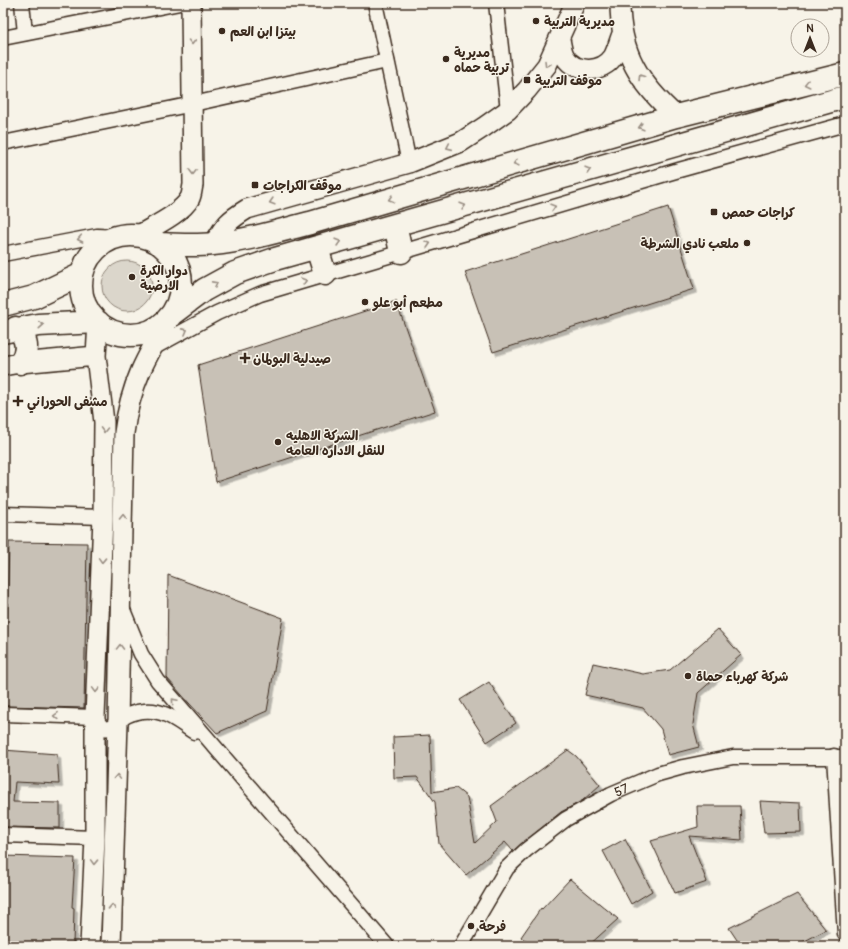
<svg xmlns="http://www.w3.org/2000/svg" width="848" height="949" font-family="Pangolin,'Playpen Sans Arabic',sans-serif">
  <defs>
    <filter id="shadow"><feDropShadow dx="3.5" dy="3.5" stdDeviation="0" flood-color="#0004"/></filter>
  </defs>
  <rect width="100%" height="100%" fill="#f7f3e8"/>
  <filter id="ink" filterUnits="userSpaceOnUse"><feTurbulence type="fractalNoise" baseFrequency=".025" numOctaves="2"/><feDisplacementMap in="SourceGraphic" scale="8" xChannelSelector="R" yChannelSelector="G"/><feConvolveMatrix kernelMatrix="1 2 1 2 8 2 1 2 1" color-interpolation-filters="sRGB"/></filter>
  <g filter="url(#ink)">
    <path fill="#dbd6cb" stroke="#8b8074" d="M102 286a25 25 0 1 1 50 0a25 25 0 1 1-50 0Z"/>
    <path fill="#c8c1b6" stroke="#3b2a1e" filter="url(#shadow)" d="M 668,207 L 694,289 L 493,352 L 465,272 Z
      M 396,301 L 435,411 L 216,482 L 198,365 Z
      M 9,542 L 87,543 L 84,708 L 5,706 Z
      M 168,575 L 283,618 L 267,711 L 217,733 L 189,703 L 167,678 Z
      M 718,629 L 741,655 L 698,693 L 693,724 L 699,747 L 668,755 L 661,729 L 643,708 L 585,695 L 593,663 L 643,674 L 670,670 Z
      M 489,682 L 516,723 L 487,742 L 460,700 Z
      M 430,735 L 432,792 L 456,788 L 467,797 L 475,843 L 497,822 L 491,806 L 568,750 L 576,756 L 600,785 L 582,801 L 561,812 L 513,851 L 505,842 L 466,875 L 439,844 L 435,802 L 417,777 L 394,778 L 393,737 Z
      M 3,750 L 57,754 L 59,784 L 15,782 L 13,802 L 60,803 L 60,828 L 3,827 Z
      M 760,801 L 800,803 L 801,832 L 764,833 Z
      M 697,806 L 740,806 L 742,840 L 689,836 L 707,882 L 675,893 L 651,841 L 698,827 Z
      M 625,839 L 652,891 L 631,904 L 603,851 Z
      M 3,856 L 75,858 L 72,907 L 74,908 L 73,946 L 3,946 Z
      M 570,879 L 618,919 L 588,946 L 531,946 L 521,937 L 541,908 L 542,909 Z
      M 797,894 L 826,930 L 795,946 L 741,946 L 729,928 Z"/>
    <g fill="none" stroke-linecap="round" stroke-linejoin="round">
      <g stroke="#3b2a1e" stroke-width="17">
        <g id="street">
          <path d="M 22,3 L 25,33"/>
          <path d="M 375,3 L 409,163"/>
          <path d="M 496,3 L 508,110"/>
          <path d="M 3,38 L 180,3"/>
          <path d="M 3,143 L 193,104 L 387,61"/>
          <path d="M 3,254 L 97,236 L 118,237"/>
          <path d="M 151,349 L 217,313 L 260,294 L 679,170 L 845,124"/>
          <path d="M 3,514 L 103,517"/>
          <path d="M 123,610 L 141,654 L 158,681 L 387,946"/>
          <path d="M 3,714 L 95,717 C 106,739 113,724 126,716 C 134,712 144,710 153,711 C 169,713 182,724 194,732"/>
          <path d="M 834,756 L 845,934"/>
          <path d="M 3,835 L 95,838"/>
          <path id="s1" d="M 461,946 L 507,868 L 526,850 L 566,819 L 611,794 L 658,774 L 683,767 L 733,757 L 845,757"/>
        </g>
      </g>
      <g stroke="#3b2a1e" stroke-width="22">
        <path id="secondary" d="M 620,3 C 620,53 640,84 676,116
          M 560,39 C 561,45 562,52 565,57 C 576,74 602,73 613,57 C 617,50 619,41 622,34
          M 139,235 C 154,226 182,213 190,198 C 192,194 192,189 193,185 L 191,3
          M 214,244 C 224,225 229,220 247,209 L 409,163 L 461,142 L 484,127 L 508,110 L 527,90 L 547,65 L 575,3
          M 3,366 L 20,363 L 96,356
          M 90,946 L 95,838 L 95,717 L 103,517 L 104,422 L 96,356 L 98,322
          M 111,946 L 118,722 L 124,433 C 130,384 147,355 172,314"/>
      </g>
      <g stroke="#3b2a1e" stroke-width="25">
        <path id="primary" d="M 395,225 L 401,252
          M81 285a50 50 0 1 1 100 0a50 50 0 1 1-100 0Z
          M 161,244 C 178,245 196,246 213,244 C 246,241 278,231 310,223 L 676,116 L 845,74
          M 317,248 L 325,274
          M 3,305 L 34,297 L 82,274
          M 172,314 L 204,290 L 235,273 L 275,259 L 845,97
          M 16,328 C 28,338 29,351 20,363
          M 3,332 L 38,325 L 98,322"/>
      </g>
      <use href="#street" stroke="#f7f3e8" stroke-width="14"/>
      <use href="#secondary" stroke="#f7f3e8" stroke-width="19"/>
      <use href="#primary" stroke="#f7f3e8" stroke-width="22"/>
    </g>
    <defs><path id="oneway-chevron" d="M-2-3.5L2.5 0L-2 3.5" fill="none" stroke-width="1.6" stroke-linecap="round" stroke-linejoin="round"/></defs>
    <g stroke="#998e83">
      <use href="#oneway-chevron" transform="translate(192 42) rotate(89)"/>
      <use href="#oneway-chevron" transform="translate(547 64) rotate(121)"/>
      <use href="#oneway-chevron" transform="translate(641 77) rotate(-122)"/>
      <use href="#oneway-chevron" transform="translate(807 84) rotate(166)"/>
      <use href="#oneway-chevron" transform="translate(641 127) rotate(164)"/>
      <use href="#oneway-chevron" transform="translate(449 147) rotate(156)"/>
      <use href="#oneway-chevron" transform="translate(516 163) rotate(164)"/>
      <use href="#oneway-chevron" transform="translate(588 170) rotate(-16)"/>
      <use href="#oneway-chevron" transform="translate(193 172) rotate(90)"/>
      <use href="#oneway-chevron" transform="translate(391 199) rotate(164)"/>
      <use href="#oneway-chevron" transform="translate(272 202) rotate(164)"/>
      <use href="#oneway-chevron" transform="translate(463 206) rotate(-16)"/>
      <use href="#oneway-chevron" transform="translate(553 207) rotate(-17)"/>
      <use href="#oneway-chevron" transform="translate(80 239) rotate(169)"/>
      <use href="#oneway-chevron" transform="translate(338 242) rotate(-16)"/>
      <use href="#oneway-chevron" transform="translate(428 244) rotate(-17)"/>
      <use href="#oneway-chevron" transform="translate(304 281) rotate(-17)"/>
      <use href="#oneway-chevron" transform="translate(215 284) rotate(-28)"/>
      <use href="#oneway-chevron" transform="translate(41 325) rotate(-4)"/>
      <use href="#oneway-chevron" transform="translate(185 331) rotate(-29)"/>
      <use href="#oneway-chevron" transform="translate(104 430) rotate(91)"/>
      <use href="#oneway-chevron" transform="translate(123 517) rotate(-89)"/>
      <use href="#oneway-chevron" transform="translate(102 560) rotate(92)"/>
      <use href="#oneway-chevron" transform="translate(120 647) rotate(-89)"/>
      <use href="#oneway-chevron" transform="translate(96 690) rotate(92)"/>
      <use href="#oneway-chevron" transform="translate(174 701) rotate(-131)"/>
      <use href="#oneway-chevron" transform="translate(56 716) rotate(-178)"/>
      <use href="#oneway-chevron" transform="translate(117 777) rotate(-88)"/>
      <use href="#oneway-chevron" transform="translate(94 862) rotate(92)"/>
      <use href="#oneway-chevron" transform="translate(112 907) rotate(-88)"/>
    </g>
  </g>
  <g fill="#3b2a1e" stroke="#f7f3e8" stroke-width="1.5">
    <circle cx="536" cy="21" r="4"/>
    <circle cx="222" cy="31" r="4"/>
    <circle cx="446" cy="59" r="4"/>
    <rect x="523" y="76" width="8" height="8" rx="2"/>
    <rect x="251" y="181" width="8" height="8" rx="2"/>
    <rect x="710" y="208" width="8" height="8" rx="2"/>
    <circle cx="747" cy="243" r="4"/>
    <circle cx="132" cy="277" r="4"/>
    <circle cx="365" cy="302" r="4"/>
    <path d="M243 352h4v4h4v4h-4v4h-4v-4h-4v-4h4z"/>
    <path d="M16 395h4v4h4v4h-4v4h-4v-4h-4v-4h4z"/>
    <circle cx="278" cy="442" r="4"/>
    <circle cx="688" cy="676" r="4"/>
    <circle cx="471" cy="926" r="4"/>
  </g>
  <g text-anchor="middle" stroke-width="3" stroke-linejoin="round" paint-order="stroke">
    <g font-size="13" font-weight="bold" fill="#3b2a1e" stroke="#f7f3e8" text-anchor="start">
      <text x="544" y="26">مديرية التربية</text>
      <text x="230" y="36">بيتزا ابن العم</text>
      <text x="454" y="57">مديرية<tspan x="454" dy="15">تربية حماه</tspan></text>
      <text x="535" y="85">موقف التربية</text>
      <text x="263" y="190">موقف الكراجات</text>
      <text x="722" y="217">كراجات حمص</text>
      <text x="739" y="248" text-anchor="end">ملعب نادي الشرطة</text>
      <text x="140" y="275">دوار الكرة<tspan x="140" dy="15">الارضية</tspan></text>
      <text x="373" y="307">مطعم أبو علو</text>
      <text x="253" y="363">صيدلية البولمان</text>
      <text x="27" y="406">مشفى الحوراني</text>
      <text x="286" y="440">الشركة الاهليه<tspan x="286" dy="15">للنقل الاداره العامه</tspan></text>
      <text x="696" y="681">شركة كهرباء حماة</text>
      <text x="479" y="931">فرحة</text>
    </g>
    <g font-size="13" fill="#3b2a1e" stroke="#f7f3e8">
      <text dy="5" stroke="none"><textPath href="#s1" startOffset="230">57</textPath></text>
    </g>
  </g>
  <rect width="848" height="949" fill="none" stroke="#f7f3e8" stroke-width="16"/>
  <rect x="8" y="8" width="832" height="933" fill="none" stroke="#3b2a1e" stroke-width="1.5" filter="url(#ink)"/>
  <g transform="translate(810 38)"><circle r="19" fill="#f7f3e8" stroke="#aca397"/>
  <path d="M0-3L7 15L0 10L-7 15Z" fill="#3b2a1e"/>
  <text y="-6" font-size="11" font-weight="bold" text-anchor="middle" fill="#3b2a1e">N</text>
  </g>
</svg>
